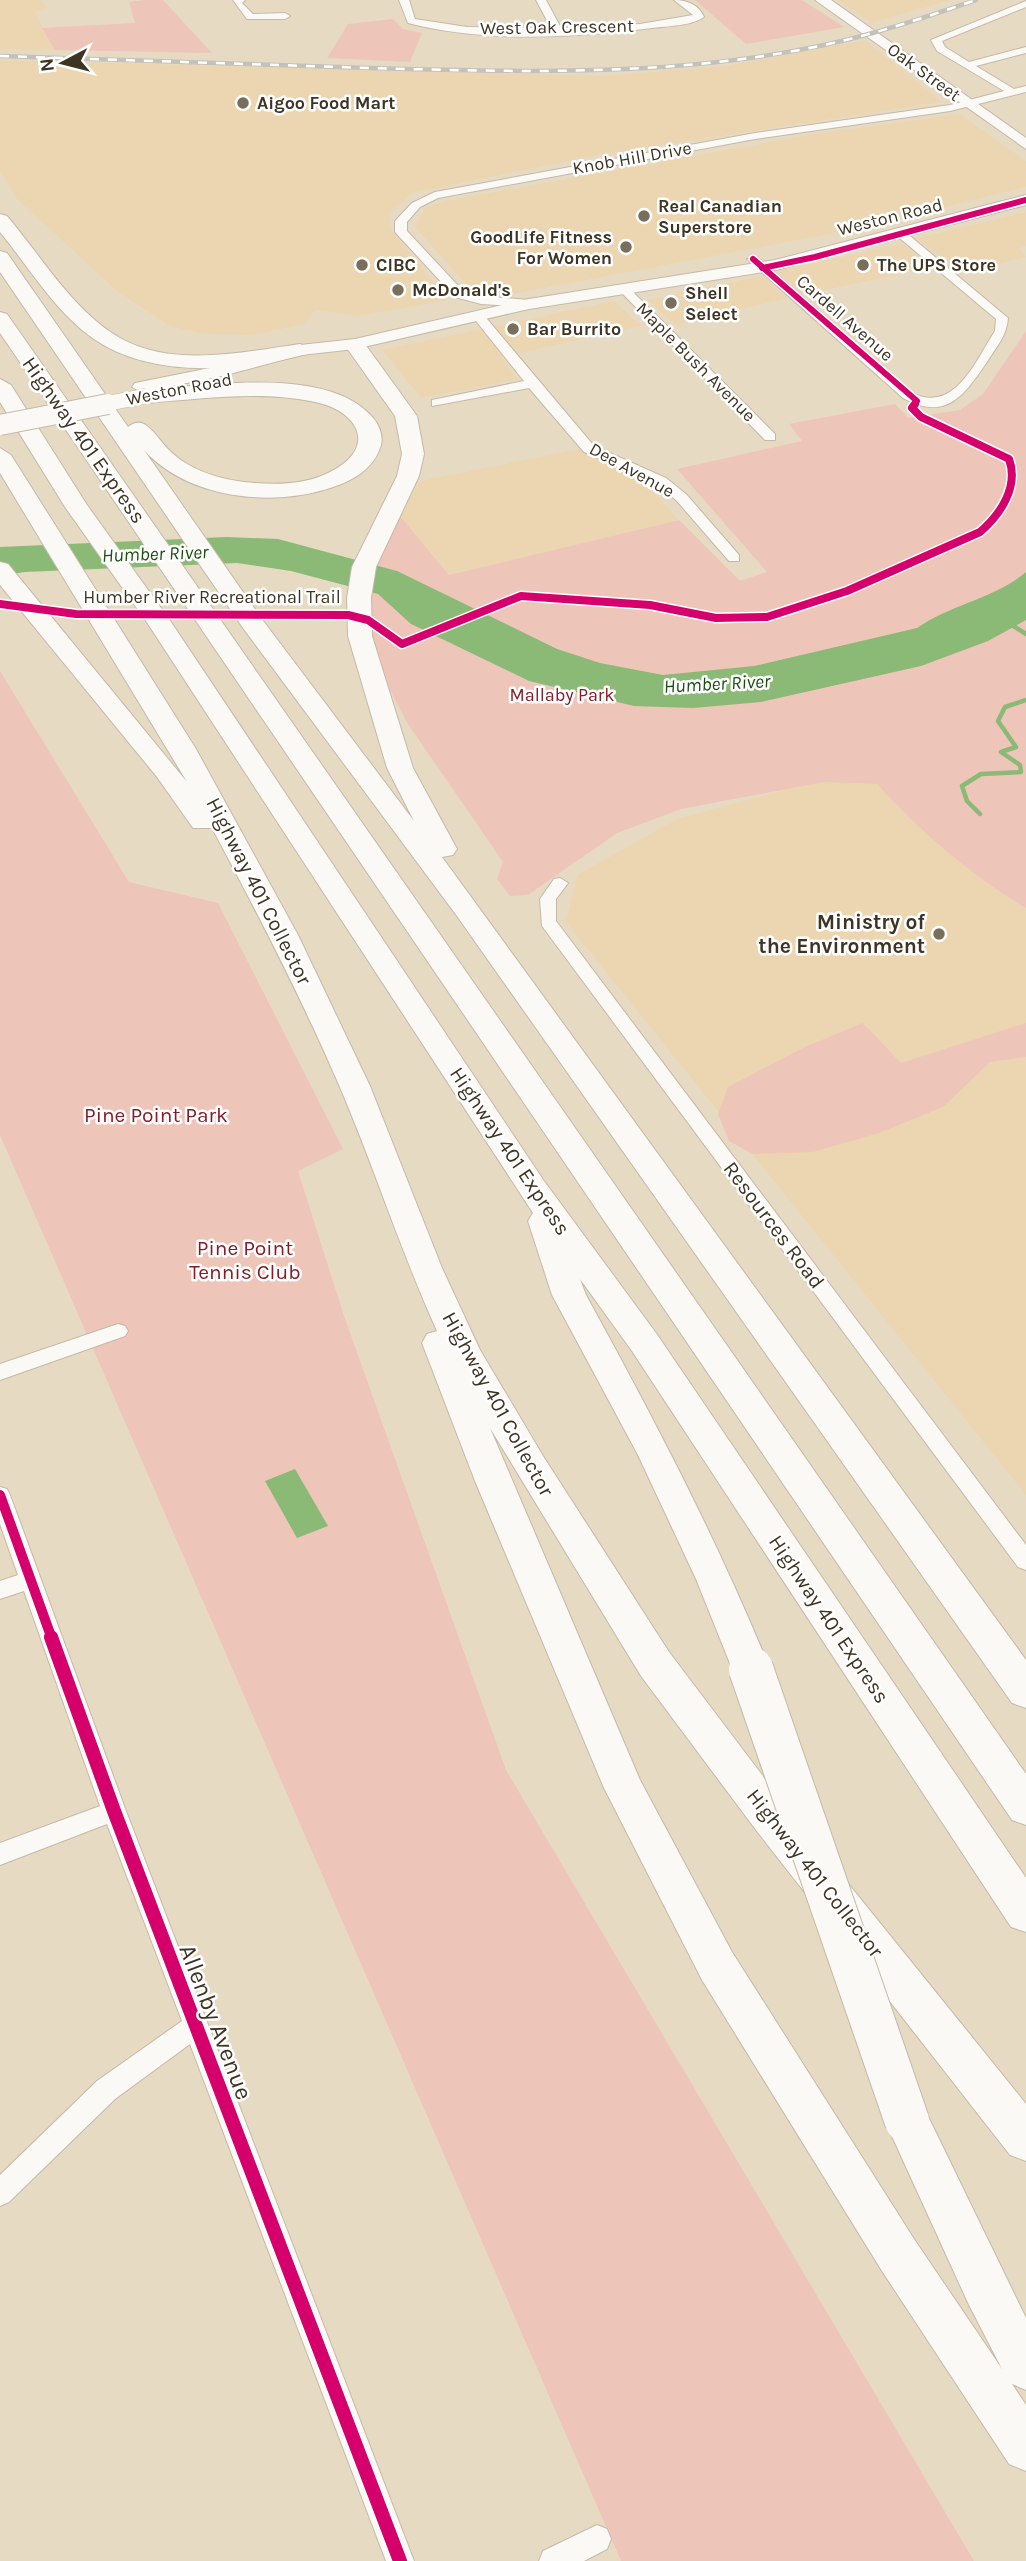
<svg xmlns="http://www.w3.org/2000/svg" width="1026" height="2561" font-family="Karla,sans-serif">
  <rect width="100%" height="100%" fill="#e7dac3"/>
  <path fill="#ecd6b1" d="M 0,0 L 41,0 L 47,9 L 35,12 L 55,50 L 0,49 Z
    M 838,0 L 950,0 L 872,23 Z
    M 865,40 L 942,102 L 599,155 L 412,193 L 389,213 L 390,229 L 448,300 L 359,316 L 315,310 L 305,324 L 253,335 L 209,334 L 171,327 L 118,292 L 17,199 L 0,171 L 0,60 L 604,76 L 725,66 Z
    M 960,114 L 1026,161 L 1026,187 L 846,231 L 496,297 L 474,293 L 415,227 L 424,209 L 446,201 L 820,133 Z
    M 1026,212 L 1026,246 L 1019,248 L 1026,257 L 960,273 L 917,238 Z
    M 902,244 L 933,267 L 802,295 L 777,271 Z
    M 761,276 L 787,298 L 676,325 L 648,300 Z
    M 614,301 L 642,326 L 501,357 L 518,379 L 421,398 L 382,350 Z
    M 584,448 L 638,476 L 679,520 L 449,575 L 400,516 L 420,481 Z
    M 1026,720 L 1026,1495 L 566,922 L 577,875 L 677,819 L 891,761 Z"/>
  <path fill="#eec5b9" d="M 144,0 L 163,0 L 212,53 L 55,50 L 42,28 L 135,23 L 129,2 Z
    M 695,0 L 802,0 L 844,27 L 746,44 Z
    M 393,19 L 403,29 L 422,33 L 410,62 L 327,58 L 348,24 Z
    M 1026,331 L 1026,908 C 969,874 922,833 877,784 L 824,782 L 681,809 L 617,833 L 528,895 L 510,896 L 497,879 L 503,862 L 408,724 L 371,654 L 369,539 L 400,516 L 449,575 L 679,520 L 740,581 L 767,572 L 677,469 L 802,441 L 789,424 L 895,404 L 908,418 L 960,410 L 983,394 Z
    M 0,671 L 129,882 L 218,903 L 343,1149 L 298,1171 L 344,1316 L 506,1770 L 974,2561 L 621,2561 L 0,1135 Z
    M 863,1023 L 901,1063 L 1026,1023 L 1026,1057 L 990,1062 L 943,1107 L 879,1133 L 813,1152 L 752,1154 L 729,1141 L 718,1114 L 728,1087 L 805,1047 Z"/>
  <path fill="#8aba75" d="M 227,537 L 278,539 L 397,571 L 557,649 L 600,663 L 663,675 L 754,666 L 917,628 C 951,604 994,599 1026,572 L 1026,620 L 988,641 L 921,666 L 761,702 L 693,708 L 634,706 L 529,681 L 411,624 L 378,594 L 291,571 L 237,563 L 25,572 L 0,576 L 0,547 Z
    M 295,1469 L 328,1526 L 297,1538 L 265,1481 Z"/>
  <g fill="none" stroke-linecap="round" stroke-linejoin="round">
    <path stroke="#8aba75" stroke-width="4.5" d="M 1007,622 L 1026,634
      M 980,814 L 967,801 L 962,786 L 981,774 L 1021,772 L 1020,765 L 1001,752 L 1016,747 L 998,721 L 1005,707 L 1026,700"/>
    <g stroke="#c4b9a8" stroke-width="2">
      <path id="street" d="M 233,0 L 245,0 L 242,3 L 253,14 L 285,13 L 290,16 L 285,19 L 247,19 Z
        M 399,0 L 409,0 L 415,19 L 467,27 L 551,28 L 536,0 L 546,0 L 561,28 L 640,24 L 693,15 L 674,0 C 687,0 699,5 704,17 C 691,26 668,26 652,28 C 574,38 485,43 408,23 Z
        M 1026,1 L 1026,7 L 942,41 L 945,47 L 969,62 L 1026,47 L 1026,53 L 976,66 L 1014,89 L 1026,86 L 1026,92 L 950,111 L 755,139 L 438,198 L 420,207 L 407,222 L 407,231 L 463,291 L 482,296 L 529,300 L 535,304 L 533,307 L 481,304 L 455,297 L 395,232 L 395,221 L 412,203 L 435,192 L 755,133 L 950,105 L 1004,91 L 937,51 L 931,40 Z
        M 896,231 L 904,231 L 1008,318 C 1007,336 996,347 987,362 C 964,395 947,422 903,398 L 747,259 L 757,257 L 911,392 C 954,416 976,360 995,331 L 996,319 L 896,235 Z
        M 619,286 L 627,286 L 775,434 L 775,440 L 765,440 L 619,290 Z
        M 478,312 L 482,313 L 594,446 L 666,478 L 686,494 L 739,555 L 739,561 L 729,561 L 676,500 L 656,484 L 584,452 L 529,388 L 432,406 L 432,400 L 524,381 L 472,316 Z
        M 560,878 L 568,883 L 556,899 L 556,921 L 1026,1545 L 1026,1570 L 1018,1567 L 542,926 L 540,899 L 554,879 Z
        M 118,1324 L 125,1326 L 128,1331 L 125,1336 L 0,1380 L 0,1364 Z
        M 0,1487 L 7,1489 L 10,1495 L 126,1811 L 414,2561 L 386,2561 L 190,2044 L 115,2099 L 9,2202 L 0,2206 L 0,2175 L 97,2081 L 182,2021 L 107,1824 L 0,1865 L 0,1843 L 100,1806 L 24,1591 L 0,1599 L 0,1581 L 18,1575 L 0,1524 Z
        M 597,2525 L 607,2529 L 611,2539 L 607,2549 L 584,2561 L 539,2561 L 543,2551 Z"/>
    </g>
    <g stroke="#c4b9a8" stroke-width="2">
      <path id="secondary" d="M 815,0 L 831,0 L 1026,138 L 1026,149 Z
        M 1026,195 L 1026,205 L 776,270 L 529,309 L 355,349 L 301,355 L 222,376 L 141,392 L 132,387 L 135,383 L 220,366 L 300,345 L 355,339 L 529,299 L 775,260 Z"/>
    </g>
    <g stroke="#c4b9a8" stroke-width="2">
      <path id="highway" d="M 0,214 L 7,216 C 41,256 73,311 120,338 C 173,368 243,352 300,344 L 311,350 L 307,354 C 237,372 142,381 82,330 C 50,303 27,265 0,232 Z
        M 0,251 L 7,253 L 128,427 C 134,422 141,421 147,426 C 156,433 163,445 172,453 C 194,473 227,481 255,483 C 279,485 306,484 328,473 C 377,450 362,412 315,402 C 260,390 202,399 146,403 L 135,396 L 138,391 C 155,387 174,388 191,386 C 243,382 337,373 374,419 C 380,427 384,438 380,448 C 373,469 352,481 333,487 C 273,508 188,499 144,450 L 261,618 L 414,821 L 387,768 L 348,636 L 347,598 L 352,567 L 397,476 L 402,454 L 395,416 L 344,344 L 348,340 L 362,340 L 417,416 L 424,454 L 419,476 L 376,567 L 371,598 L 372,636 L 413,768 L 457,849 L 453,855 L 442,857 L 1026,1660 L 1026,1708 L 1012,1703 L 457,916 L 243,628 L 0,272 Z
        M 0,312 L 7,314 L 1026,1774 L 1026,1825 L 1012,1820 L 0,333 Z
        M 0,379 L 11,385 L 87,505 L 171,622 L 544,1181 L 656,1333 L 1026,1878 L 1026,1932 L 1011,1927 L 632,1351 L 580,1279 L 586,1295 C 653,1417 717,1539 770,1669 L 765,1681 L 751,1685 L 737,1681 L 696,1579 L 638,1455 L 552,1295 L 528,1221 L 533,1213 L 148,624 L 65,507 L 0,402 Z
        M 0,448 L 11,455 L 196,749 L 298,935 L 370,1086 L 442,1268 L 480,1350 L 543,1456 L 669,1652 L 784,1804 L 1026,2104 L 1026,2161 L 1010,2155 L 756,1830 L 641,1676 L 490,1428 L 640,1780 L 732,1952 L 914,2239 L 1002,2369 L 969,2305 L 885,2121 L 891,2106 L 907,2099 L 923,2106 L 1026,2318 L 1026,2390 L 1012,2384 L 1026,2405 L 1026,2471 L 1009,2464 L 882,2271 L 702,1980 L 604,1788 L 475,1481 L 422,1343 L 427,1334 L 437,1331 C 400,1250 374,1166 339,1085 C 301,997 257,912 212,828 L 193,828 L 157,777 L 0,585 L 0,562 L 8,564 L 187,782 L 0,473 Z"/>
    </g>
    <use href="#street" fill="#fbf9f6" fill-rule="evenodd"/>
    <use href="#secondary" fill="#fbf9f6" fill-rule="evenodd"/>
    <use href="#highway" fill="#fbf9f6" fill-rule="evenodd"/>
    <g stroke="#c4c1bb" stroke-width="4.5">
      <path id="rail" d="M 0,56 C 123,60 247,64 370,68 C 521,72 676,77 824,45 C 876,34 926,17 976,0"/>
    </g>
    <use href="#rail" stroke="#fff" stroke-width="2.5" stroke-dasharray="9" stroke-linecap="butt"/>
    <g stroke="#c4b9a8" stroke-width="16" stroke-linecap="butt">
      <path id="secondary-bridge-far1" d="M 99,405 L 146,396"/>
    </g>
    <g stroke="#c4b9a8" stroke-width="22" stroke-linecap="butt">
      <path id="secondary-bridge" d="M 0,425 L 108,404"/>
    </g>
    <g stroke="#c4b9a8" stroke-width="46" stroke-linecap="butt">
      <path id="highway-bridge" d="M 751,1669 L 907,2121"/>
    </g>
    <use href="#secondary-bridge-far1" stroke="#fbf9f6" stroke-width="15"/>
    <use href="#secondary-bridge" stroke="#fbf9f6" stroke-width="20"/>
    <use href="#highway-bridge" stroke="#fbf9f6" stroke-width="44"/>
    <g stroke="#fff" stroke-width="9">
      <path id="cycleway-far3" d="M 753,259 L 917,401 L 914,405
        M 762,268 L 815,257 L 1026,200"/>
    </g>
    <g stroke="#fff" stroke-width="11">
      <path id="cycleway-far2" d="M 0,604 L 76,614 L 348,615 L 368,620 L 402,644 L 521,596 L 650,605 L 716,618 L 767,617 L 847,591 L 980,532 C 1001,514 1019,486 1009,459 L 921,417 L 912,408 L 915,404"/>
    </g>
    <g stroke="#fff" stroke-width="15">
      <path id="cycleway-far1" d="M 0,1495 L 52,1639"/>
    </g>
    <g stroke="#fff" stroke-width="18">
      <path id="cycleway" d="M 51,1637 L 114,1811 L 400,2561"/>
    </g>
    <use href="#cycleway-far3" stroke="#d6006c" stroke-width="6"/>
    <use href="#cycleway-far2" stroke="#d6006c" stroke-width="8"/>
    <use href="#cycleway-far1" stroke="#d6006c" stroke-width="10"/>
    <use href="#cycleway" stroke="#d6006c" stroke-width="14"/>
  </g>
  <g fill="#786e5b" stroke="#fff" stroke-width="2.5">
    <circle cx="243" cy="103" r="7"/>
    <circle cx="644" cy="216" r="7"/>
    <circle cx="626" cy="247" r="7"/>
    <circle cx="362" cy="265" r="7"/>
    <circle cx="863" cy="265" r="7"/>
    <circle cx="398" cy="290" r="7"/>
    <circle cx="671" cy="303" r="7"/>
    <circle cx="513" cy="329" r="7"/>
    <circle cx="939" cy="934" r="7"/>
  </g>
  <g text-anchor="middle" stroke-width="5" stroke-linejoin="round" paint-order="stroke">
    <g font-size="18" fill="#3d3423" stroke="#fff">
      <text transform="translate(557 27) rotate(-1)" y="6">West Oak Crescent</text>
      <text transform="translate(924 72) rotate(36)" y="6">Oak Street</text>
      <text transform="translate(632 158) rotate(-10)" y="6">Knob Hill Drive</text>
      <text transform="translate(890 217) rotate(-14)" y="6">Weston Road</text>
      <text transform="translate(845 318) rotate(41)" y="6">Cardell Avenue</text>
      <text transform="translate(696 362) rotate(45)" y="6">Maple Bush Avenue</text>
      <text transform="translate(179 389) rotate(-11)" y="6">Weston Road</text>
      <text transform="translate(632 470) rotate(29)" y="6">Dee Avenue</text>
      <text x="212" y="603">Humber River Recreational Trail</text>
    </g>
    <g font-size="18" font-weight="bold" fill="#3d3423" stroke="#fff" text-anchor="start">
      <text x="257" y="109">Aigoo Food Mart</text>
      <text x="658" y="212">Real Canadian<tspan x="658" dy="21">Superstore</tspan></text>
      <text x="612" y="243" text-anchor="end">GoodLife Fitness<tspan x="612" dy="21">For Women</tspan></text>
      <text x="376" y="271">CIBC</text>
      <text x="877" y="271">The UPS Store</text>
      <text x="412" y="296">McDonald's</text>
      <text x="685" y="299">Shell<tspan x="685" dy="21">Select</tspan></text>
      <text x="527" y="335">Bar Burrito</text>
    </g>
    <g font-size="18" fill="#851c27" stroke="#fff">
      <text x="562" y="701">Mallaby Park</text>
    </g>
    <g font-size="19" font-style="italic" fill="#1b4d11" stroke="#fff">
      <text transform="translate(155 553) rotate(-2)" y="7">Humber River</text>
      <text transform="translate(717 683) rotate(-3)" y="7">Humber River</text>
    </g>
    <g font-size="21" fill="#3d3423" stroke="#fff">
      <text transform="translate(84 440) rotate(55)" y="7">Highway 401 Express</text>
      <text transform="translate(259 891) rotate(63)" y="7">Highway 401 Collector</text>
      <text transform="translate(510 1151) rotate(56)" y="7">Highway 401 Express</text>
      <text transform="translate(774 1225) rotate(53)" y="7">Resources Road</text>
      <text transform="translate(498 1404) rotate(61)" y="7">Highway 401 Collector</text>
      <text transform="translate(829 1619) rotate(56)" y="7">Highway 401 Express</text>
      <text transform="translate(815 1873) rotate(52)" y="7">Highway 401 Collector</text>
    </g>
    <g font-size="21" font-weight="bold" fill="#3d3423" stroke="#fff" text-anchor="end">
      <text x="925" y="929">Ministry of<tspan x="925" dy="24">the Environment</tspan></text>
    </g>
    <g font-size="21" fill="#851c27" stroke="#fff">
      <text x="156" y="1122">Pine Point Park</text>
      <text x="245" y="1255">Pine Point<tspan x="245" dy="24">Tennis Club</tspan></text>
    </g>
    <g font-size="24" fill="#3d3423" stroke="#fff">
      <text transform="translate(216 2022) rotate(69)" y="8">Allenby Avenue</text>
    </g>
  </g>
  <g transform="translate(63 63) rotate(263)" stroke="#ffffff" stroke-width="5" paint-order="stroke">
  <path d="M0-5L12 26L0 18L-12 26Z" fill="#3d3423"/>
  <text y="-10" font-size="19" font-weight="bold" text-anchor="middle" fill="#3d3423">N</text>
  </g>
</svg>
